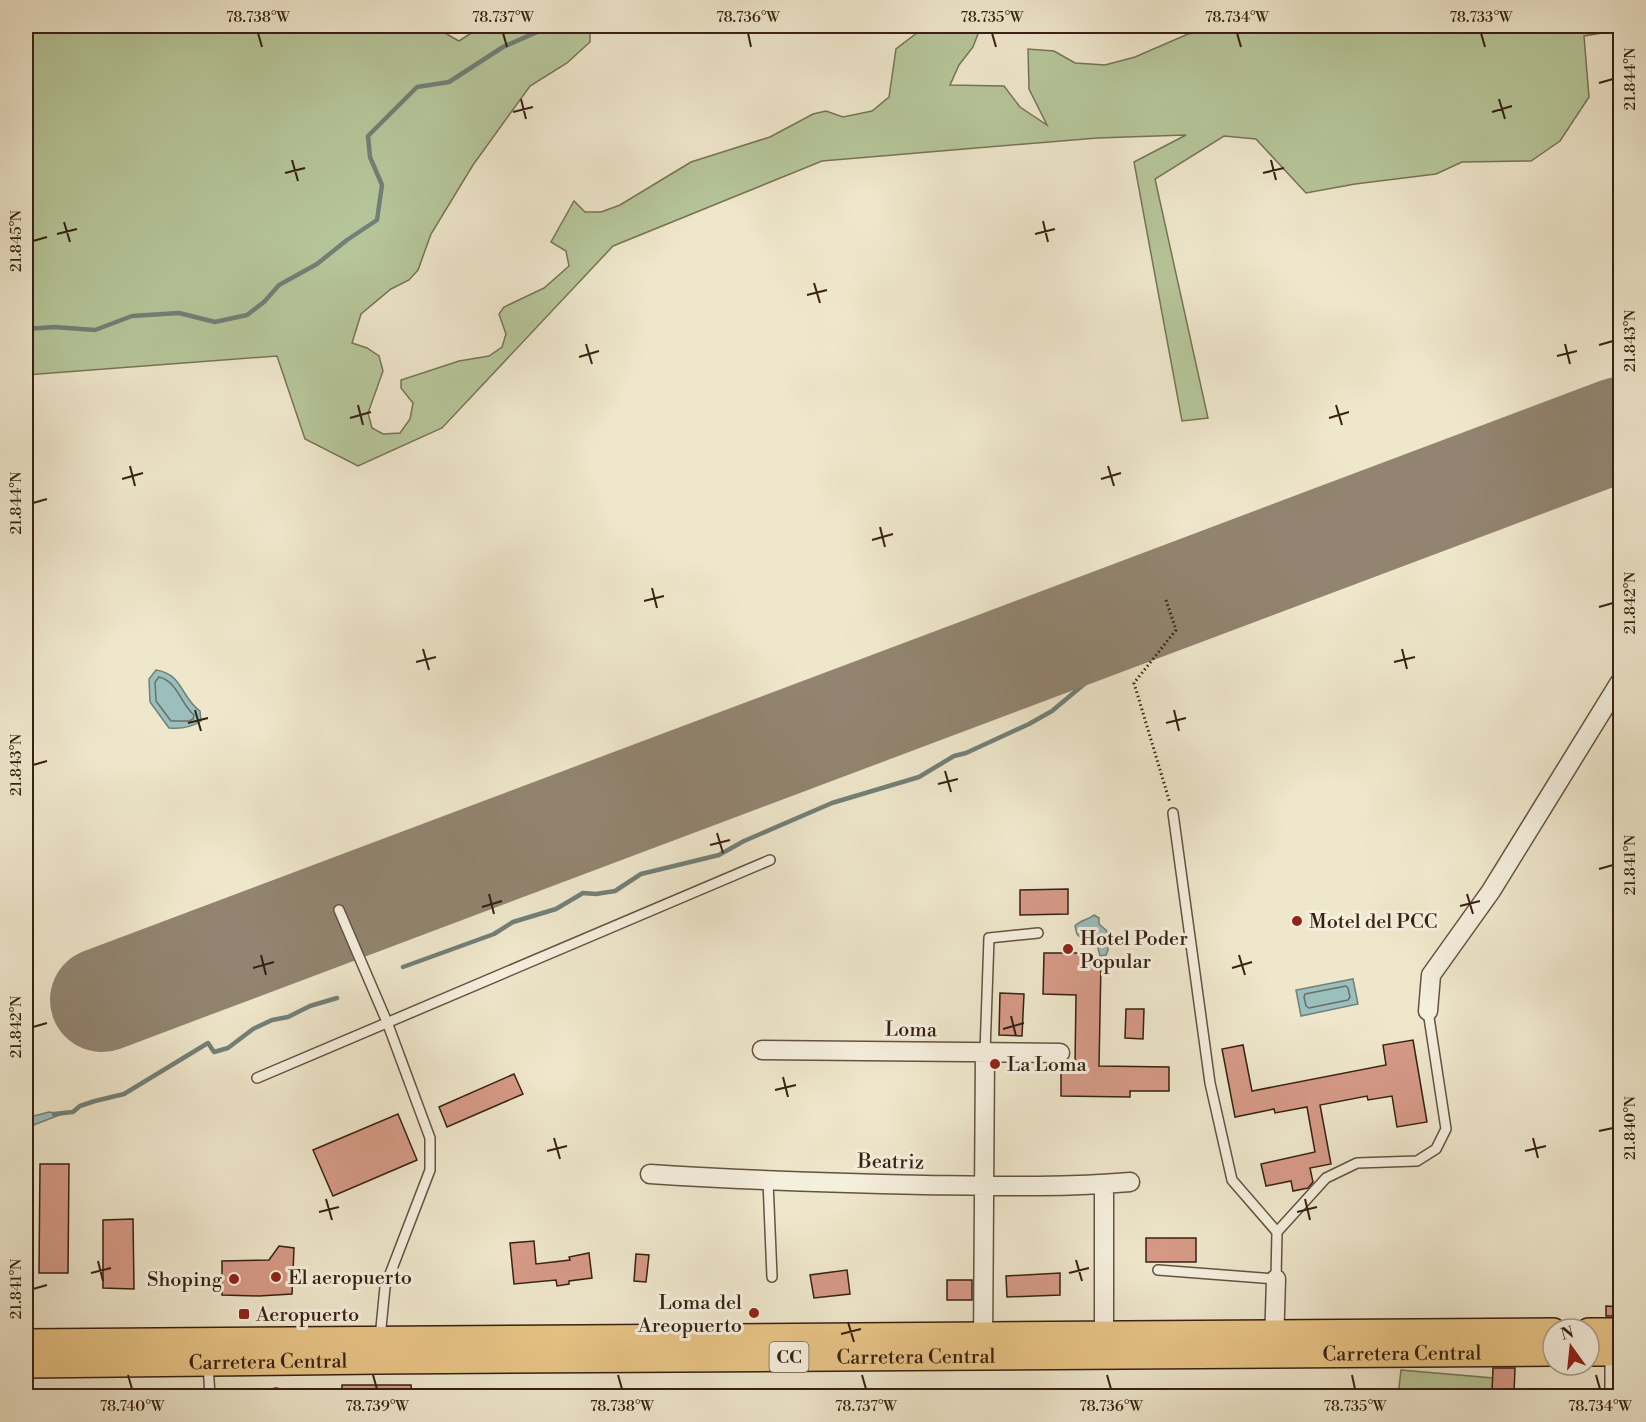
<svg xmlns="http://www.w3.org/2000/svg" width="1646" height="1422" font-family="'Libre Bodoni',serif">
  <rect width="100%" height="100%" fill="#efe7cc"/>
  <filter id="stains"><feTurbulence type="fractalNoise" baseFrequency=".00333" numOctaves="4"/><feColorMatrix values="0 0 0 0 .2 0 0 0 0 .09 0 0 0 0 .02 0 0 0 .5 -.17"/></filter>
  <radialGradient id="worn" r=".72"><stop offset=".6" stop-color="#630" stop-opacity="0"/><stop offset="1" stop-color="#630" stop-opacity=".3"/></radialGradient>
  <path fill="#b6c69a" stroke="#767456" stroke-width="1.5" d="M 26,26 L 443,26 L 443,32 L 459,41 L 482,26 L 590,26 L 590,42 L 567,63 L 530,86 L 473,165 L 431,234 L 418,270 L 409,280 L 391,289 L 361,314 L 352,343 L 367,348 L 379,356 L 383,371 L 368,413 L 372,428 L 383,434 L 400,433 L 410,419 L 413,403 L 401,388 L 401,380 L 459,361 L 489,356 L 502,347 L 506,334 L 499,314 L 504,307 L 544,288 L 569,266 L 566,251 L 551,242 L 574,201 L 585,212 L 601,212 L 620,205 L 691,162 L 770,137 L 813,114 L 826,111 L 843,117 L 872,111 L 889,97 L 896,49 L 926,26 L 981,26 L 973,47 L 959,65 L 950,85 L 1004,86 L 1020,107 L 1047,125 L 1029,89 L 1028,49 L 1054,51 L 1075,63 L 1105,65 L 1135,57 L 1188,34 L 1228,28 L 1232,26 L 1346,26 L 1353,27 L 1359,26 L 1620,26 L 1620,30 L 1584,36 L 1589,97 L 1560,141 L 1531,161 L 1462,162 L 1436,174 L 1355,184 L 1306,193 L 1256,139 L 1224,136 L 1155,179 L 1208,418 L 1182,421 L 1134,162 L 1186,135 L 1097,138 L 822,161 L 613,246 L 442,428 L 358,466 L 305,439 L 277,356 L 26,375 Z
    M 1401,1370 L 1493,1378 L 1492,1396 L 1398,1396 Z"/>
  <path fill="#9abfbc" stroke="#728078" stroke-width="1.5" d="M 156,670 C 183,674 181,698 200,711 L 201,721 C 192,727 180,729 169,728 L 150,702 L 149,679 Z
    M 1094,915 L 1099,918 L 1099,924 L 1107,931 L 1108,950 L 1106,955 L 1100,956 L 1096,940 L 1082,939 L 1077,934 L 1075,926 C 1080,920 1088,920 1094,915 Z
    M 1353,979 L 1358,1004 L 1301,1016 L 1296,990 Z
    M 49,1112 L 62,1114 L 26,1128 L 26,1118 Z"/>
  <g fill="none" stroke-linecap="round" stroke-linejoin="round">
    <path stroke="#687068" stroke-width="1.5" d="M 159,677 C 177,681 181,704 194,715 L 193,719 L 189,721 L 171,721 L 156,701 L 155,682 Z
      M 1346,986 L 1348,988 L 1350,997 L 1348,1000 L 1309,1008 L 1306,1006 L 1304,997 L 1305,994 Z"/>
    <path stroke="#728078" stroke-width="4.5" d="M 26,329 L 54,327 L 95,330 L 132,316 L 179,313 L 215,322 L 247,315 L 264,302 L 279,285 L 317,264 L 347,240 L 377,220 L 382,185 L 370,157 L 368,136 L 417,87 L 449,82 L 503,47 L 551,26
      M 403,967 L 494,934 L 513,922 L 556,909 L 583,893 L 596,894 L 615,891 L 641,874 L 719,855 L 744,841 L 832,803 L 919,777 L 954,756 L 966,753 L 1029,724 L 1052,711 L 1101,670 L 1127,667 L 1150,648
      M 54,1114 L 73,1112 L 80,1106 L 95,1101 L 124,1094 L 208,1043 L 214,1052 L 228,1048 L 253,1029 L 272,1020 L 288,1017 L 310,1006 L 337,998"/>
    <path stroke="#928470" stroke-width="104" d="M 102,1000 L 1620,429"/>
  </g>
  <path fill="#d69a87" stroke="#362113" stroke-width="1.5" d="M 1068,889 L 1068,914 L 1020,915 L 1020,890 Z
    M 1044,953 L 1092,953 L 1092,963 L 1101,963 L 1099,1066 L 1169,1067 L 1169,1091 L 1130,1091 L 1130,1097 L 1061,1096 L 1061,1065 L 1075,1065 L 1076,995 L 1043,994 Z
    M 1000,993 L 1024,994 L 1022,1036 L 999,1035 Z
    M 1126,1009 L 1144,1009 L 1143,1039 L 1125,1038 Z
    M 1413,1040 L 1427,1122 L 1397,1127 L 1392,1096 L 1368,1100 L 1367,1096 L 1320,1105 L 1331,1164 L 1310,1168 L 1313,1182 L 1308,1188 L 1293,1191 L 1291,1181 L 1266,1186 L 1261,1164 L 1315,1152 L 1307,1107 L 1275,1113 L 1274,1109 L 1235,1117 L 1222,1049 L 1243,1045 L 1252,1091 L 1386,1065 L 1383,1045 Z
    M 514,1074 L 523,1094 L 447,1127 L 439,1107 Z
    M 398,1114 L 417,1160 L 333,1196 L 313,1150 Z
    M 40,1164 L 69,1164 L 68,1273 L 39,1273 Z
    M 133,1219 L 134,1289 L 103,1288 L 103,1220 Z
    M 1146,1238 L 1196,1238 L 1196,1262 L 1146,1262 Z
    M 534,1241 L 536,1264 L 570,1260 L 569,1257 L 589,1253 L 592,1278 L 569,1281 L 569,1284 L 557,1286 L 556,1280 L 514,1284 L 510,1243 Z
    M 279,1246 L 294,1248 L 292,1294 L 259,1296 L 222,1295 L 222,1261 L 269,1260 Z
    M 636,1254 L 649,1255 L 646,1282 L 634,1281 Z
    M 847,1270 L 850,1294 L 814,1298 L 810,1275 Z
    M 1060,1273 L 1060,1295 L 1007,1297 L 1006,1276 Z
    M 947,1280 L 972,1280 L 972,1300 L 947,1300 Z
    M 1606,1306 L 1620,1307 L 1620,1316 L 1606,1316 Z
    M 1493,1368 L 1515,1368 L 1514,1393 L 1492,1392 Z
    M 342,1385 L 411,1385 L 412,1396 L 342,1396 Z"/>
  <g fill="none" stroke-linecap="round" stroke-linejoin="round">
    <g stroke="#645241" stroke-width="12">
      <path id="lane" d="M 1173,813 L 1210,1083 L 1232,1180 L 1277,1232
        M 339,910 L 387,1022 L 430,1138 L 430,1170 L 385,1287 L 380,1338
        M 985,1052 L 989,938 L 1038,933
        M 257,1078 L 770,860
        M 768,1181 L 772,1277
        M 1158,1270 L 1276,1279 L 1277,1232 L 1326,1178 L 1357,1163 L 1417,1161 L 1436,1149 L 1446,1129 L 1428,1011
        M 208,1364 L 210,1396
        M 276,1393 L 276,1396
        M 1610,1396 L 1610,1354"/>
    </g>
    <g stroke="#645241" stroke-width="21">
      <path id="street" d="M 1428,1011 L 1431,975 L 1491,891 L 1620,682
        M 762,1050 L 1060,1053
        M 650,1174 C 742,1180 833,1183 924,1185 C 993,1186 1062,1188 1130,1182
        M 1104,1184 L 1104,1347
        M 1274,1344 L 1276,1279
        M 983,1348 L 985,1052"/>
    </g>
    <g stroke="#362113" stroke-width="30">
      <g id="primary">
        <path d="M 1589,1332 L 1620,1332"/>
        <path d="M 26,1343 L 1553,1332"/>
        <path d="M 1589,1352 L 1620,1352"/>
        <path id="s1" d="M 26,1364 L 379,1360 L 1553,1352"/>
      </g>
    </g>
    <path stroke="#362113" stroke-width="3" stroke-dasharray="1.5 3" stroke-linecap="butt" d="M 1166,600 L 1176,630 L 1134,683 L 1170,803"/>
    <use href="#lane" stroke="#f5efde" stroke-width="9"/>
    <use href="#street" stroke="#f5efde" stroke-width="18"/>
    <use href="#primary" stroke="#e8c486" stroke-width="27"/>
  </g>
  <path fill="none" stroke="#362113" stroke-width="2" d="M 258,33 L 262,47M 503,33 L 507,47M 748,33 L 751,47M 992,33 L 996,47M 1237,33 L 1241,47M 1481,33 L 1485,47M 1599,83 L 1613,79M 521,99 L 526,119M 1499,99 L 1505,119M 513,112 L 533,107M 1492,112 L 1512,106M 292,160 L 298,181M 1271,160 L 1276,180M 285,173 L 305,168M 1263,173 L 1284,168M 1043,221 L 1048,242M 64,222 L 70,242M 57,234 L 77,229M 1035,234 L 1055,229M 33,241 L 47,237M 814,283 L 820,303M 807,295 L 827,290M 586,344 L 592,364M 1565,344 L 1570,364M 1599,345 L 1613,341M 1557,356 L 1577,351M 579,357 L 599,351M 358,405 L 363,425M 1336,405 L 1342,425M 350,418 L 371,412M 1329,418 L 1349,412M 130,466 L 135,486M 1108,466 L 1114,486M 122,479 L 143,473M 1101,479 L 1121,473M 33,503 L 47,499M 880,527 L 885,547M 872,540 L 893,534M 652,588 L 657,608M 644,601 L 664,596M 1599,607 L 1613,603M 423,649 L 429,670M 1402,649 L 1407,669M 416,662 L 436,657M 1394,662 L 1415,657M 195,710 L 201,731M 1174,710 L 1179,731M 188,723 L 208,718M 1166,723 L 1186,718M 33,765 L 47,761M 945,771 L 951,792M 938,784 L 958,779M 717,833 L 723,853M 710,845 L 730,840M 1599,869 L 1613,865M 489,894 L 494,914M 1467,894 L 1473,914M 1460,906 L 1480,901M 482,907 L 502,901M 261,955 L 266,975M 1239,955 L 1245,975M 253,968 L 274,962M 1232,968 L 1252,962M 1011,1016 L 1016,1036M 33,1027 L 47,1023M 1003,1029 L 1024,1023M 783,1077 L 788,1097M 775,1090 L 796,1085M 1599,1131 L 1613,1128M 554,1138 L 560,1159M 1533,1138 L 1538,1158M 547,1151 L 567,1146M 1525,1151 L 1546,1146M 326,1199 L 332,1220M 1305,1199 L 1310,1220M 319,1212 L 339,1207M 1297,1212 L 1317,1207M 1076,1260 L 1082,1281M 98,1261 L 103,1281M 91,1273 L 111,1268M 1069,1273 L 1089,1268M 33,1289 L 47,1285M 848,1322 L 854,1342M 841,1334 L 861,1329M 128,1375 L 132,1389M 373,1375 L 377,1389M 618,1375 L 622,1389M 862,1375 L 866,1389M 1107,1375 L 1111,1389M 1352,1375 L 1355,1389M 1596,1375 L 1600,1389"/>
  <g fill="#8f2418" stroke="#f5efde" stroke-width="2">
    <circle cx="1297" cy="921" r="6"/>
    <circle cx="1068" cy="949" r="6"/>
    <circle cx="995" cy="1064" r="6"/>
    <circle cx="276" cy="1277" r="6"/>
    <circle cx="234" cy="1279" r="6"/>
    <circle cx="754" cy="1313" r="6"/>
    <rect x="238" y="1308" width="12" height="12" rx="3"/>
  </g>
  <g text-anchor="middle" stroke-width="6" stroke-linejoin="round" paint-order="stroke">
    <rect fill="#f5efde" stroke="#6f5f50" stroke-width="1.5" x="769.5" y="1342" width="39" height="30" rx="4.5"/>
    <g font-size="18" font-weight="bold" fill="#362113">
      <text x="789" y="1363">CC</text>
    </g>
    <g font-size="20" fill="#362113" stroke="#f5efde" text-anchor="start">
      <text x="1309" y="928">Motel del PCC</text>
      <text x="1080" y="945">Hotel Poder<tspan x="1080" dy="23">Popular</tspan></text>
      <text x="1007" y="1071">La Loma</text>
      <text x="288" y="1284">El aeropuerto</text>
      <text x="222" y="1286" text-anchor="end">Shoping</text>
      <text x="742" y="1309" text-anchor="end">Loma del<tspan x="742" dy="23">Areopuerto</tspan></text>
      <text x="256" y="1321">Aeropuerto</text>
    </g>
    <g font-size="20" fill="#362113" stroke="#f5efde">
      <text transform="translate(911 1029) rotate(1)" y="7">Loma</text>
      <text transform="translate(891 1161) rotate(1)" y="7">Beatriz</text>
      <text dy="7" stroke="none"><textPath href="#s1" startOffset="1376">Carretera Central</textPath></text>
      <text dy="7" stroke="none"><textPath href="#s1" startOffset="890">Carretera Central</textPath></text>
      <text dy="7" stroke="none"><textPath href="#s1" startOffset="242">Carretera Central</textPath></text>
    </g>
  </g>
  <rect width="1646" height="1422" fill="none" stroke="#efe7cc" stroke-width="66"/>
  <g transform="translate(1571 1347) rotate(345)"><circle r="28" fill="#f5efde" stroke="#a99d8d" stroke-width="1.5"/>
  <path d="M0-4.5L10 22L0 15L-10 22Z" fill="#8f2418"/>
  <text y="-9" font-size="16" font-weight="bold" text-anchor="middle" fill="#362113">N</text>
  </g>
  <rect x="33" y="33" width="1580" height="1356" fill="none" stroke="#362113" stroke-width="2"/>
  <g font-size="15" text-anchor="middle" fill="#362113">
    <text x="258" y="22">78.738°W</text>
    <text x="503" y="22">78.737°W</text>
    <text x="748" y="22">78.736°W</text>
    <text x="992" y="22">78.735°W</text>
    <text x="1237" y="22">78.734°W</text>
    <text x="1481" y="22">78.733°W</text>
    <text transform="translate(1630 79) rotate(-90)" y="5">21.844°N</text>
    <text transform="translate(16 241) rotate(-90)" y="5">21.845°N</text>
    <text transform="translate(1630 341) rotate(-90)" y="5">21.843°N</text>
    <text transform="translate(16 503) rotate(-90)" y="5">21.844°N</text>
    <text transform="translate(1630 603) rotate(-90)" y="5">21.842°N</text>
    <text transform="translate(16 765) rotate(-90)" y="5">21.843°N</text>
    <text transform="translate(1630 865) rotate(-90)" y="5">21.841°N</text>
    <text transform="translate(16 1027) rotate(-90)" y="5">21.842°N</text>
    <text transform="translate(1630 1128) rotate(-90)" y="5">21.840°N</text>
    <text transform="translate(16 1289) rotate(-90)" y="5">21.841°N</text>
    <text x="132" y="1411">78.740°W</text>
    <text x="377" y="1411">78.739°W</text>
    <text x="622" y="1411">78.738°W</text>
    <text x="866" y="1411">78.737°W</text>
    <text x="1111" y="1411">78.736°W</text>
    <text x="1355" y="1411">78.735°W</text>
    <text x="1600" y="1411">78.734°W</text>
  </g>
  <rect width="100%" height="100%" filter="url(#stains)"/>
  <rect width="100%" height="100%" fill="url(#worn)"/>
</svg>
